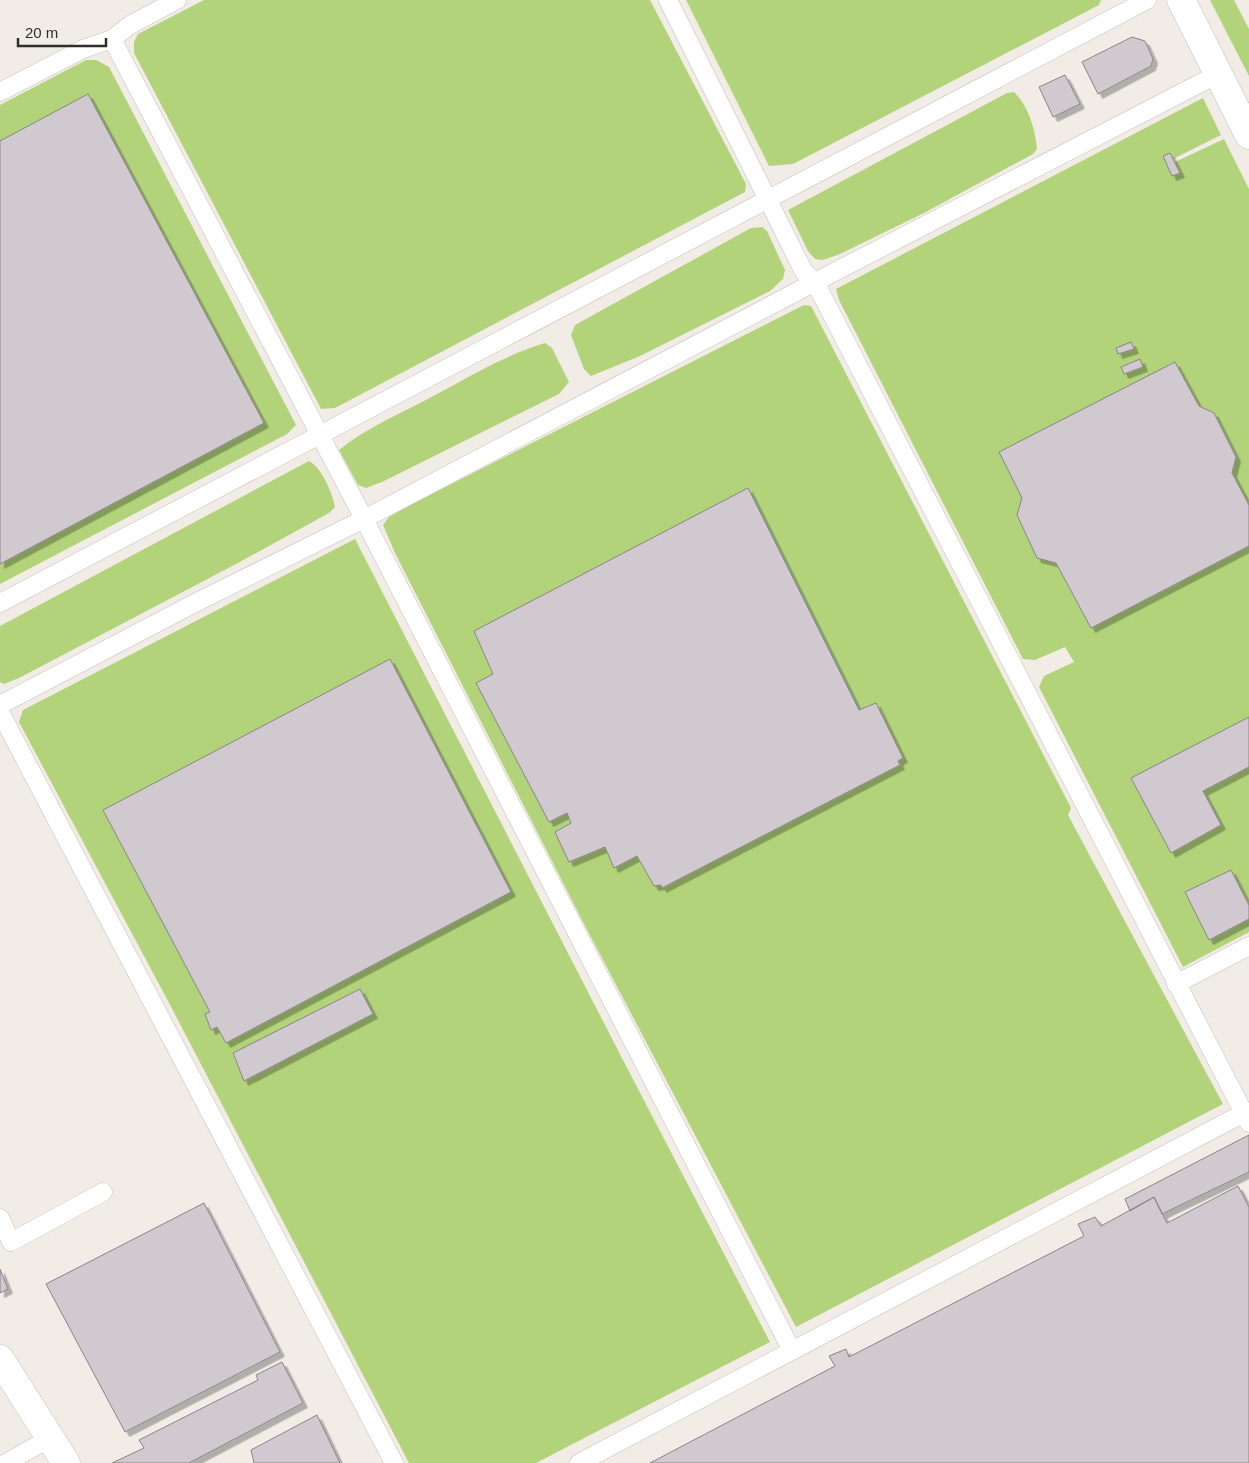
<svg xmlns="http://www.w3.org/2000/svg" width="1249" height="1463" font-family="Helvetica,sans-serif">
  <defs>
    <filter id="shadow"><feDropShadow dx="4.5" dy="4.5" stdDeviation="0" flood-color="#0004"/></filter>
  </defs>
  <rect width="100%" height="100%" fill="#f2ece6"/>
  <path fill="#b2d37a" d="M 204,0 L 650,0 L 746,184 L 745,192 L 335,408 L 321,409 L 134,53 L 134,42 L 138,34 Z
    M 686,0 L 1101,0 L 1099,5 L 793,164 L 769,166 Z
    M 1210,0 L 1234,0 L 1249,29 L 1249,76 Z
    M 86,60 L 96,60 L 109,67 L 296,425 L 287,434 L 0,584 L 0,105 Z
    M 1014,92 C 1029,107 1035,129 1037,149 L 1033,154 L 924,213 L 840,254 L 823,260 L 815,259 L 808,251 L 788,210 L 1007,93 Z
    M 1203,98 L 1221,135 L 1173,159 L 1175,162 L 1224,139 L 1249,189 L 1249,932 L 1183,967 L 1039,687 L 1044,676 L 1074,662 L 1065,647 L 1035,660 L 1023,659 L 839,300 L 836,289 Z
    M 762,227 L 767,231 L 785,270 L 783,279 L 770,291 L 640,356 L 591,376 L 584,369 L 571,335 L 575,325 L 751,228 Z
    M 804,305 L 811,306 L 1071,808 L 1068,815 L 1223,1104 L 796,1327 L 583,922 L 395,553 L 383,525 L 389,517 L 412,504 Z
    M 545,343 L 552,348 L 569,382 L 559,394 L 382,482 L 366,488 L 358,485 L 339,450 C 365,429 395,416 424,401 C 464,380 502,356 545,343 Z
    M 309,461 C 322,468 332,492 335,507 L 329,513 L 236,564 L 19,678 L 4,684 L 0,682 L 0,626 Z
    M 355,539 L 624,1062 L 770,1342 L 536,1463 L 409,1463 L 168,1001 L 19,722 L 23,710 Z"/>
  <path fill="#d0cad0" stroke="#8a848a" filter="url(#shadow)" d="M 1132,37 L 1145,41 L 1153,59 L 1151,66 L 1098,94 L 1082,62 Z
    M 1065,75 L 1080,104 L 1053,117 L 1039,87 Z
    M 88,94 L 264,423 L 0,564 L 0,141 Z
    M 1170,153 L 1180,173 L 1172,176 L 1163,156 Z
    M 1131,342 L 1134,349 L 1118,354 L 1116,348 Z
    M 1140,359 L 1143,367 L 1124,374 L 1121,367 Z
    M 1175,362 L 1199,406 L 1214,413 L 1236,457 L 1232,473 L 1249,505 L 1249,546 L 1091,628 L 1056,563 L 1037,558 L 1017,515 L 1022,498 L 999,452 Z
    M 748,488 L 859,710 L 876,703 L 903,758 L 898,761 L 900,765 L 662,888 L 661,885 L 654,886 L 637,856 L 614,868 L 605,847 L 569,862 L 555,832 L 571,823 L 567,813 L 549,822 L 476,683 L 493,674 L 474,631 Z
    M 390,659 L 511,892 L 226,1043 L 217,1027 L 211,1030 L 205,1014 L 210,1012 L 103,810 Z
    M 1249,717 L 1249,767 L 1203,791 L 1221,825 L 1171,853 L 1131,778 Z
    M 1231,870 L 1249,905 L 1249,919 L 1209,940 L 1185,892 Z
    M 360,989 L 373,1014 L 244,1081 L 233,1053 Z
    M 1249,1135 L 1249,1172 L 1162,1214 L 1154,1197 L 1130,1211 L 1125,1199 Z
    M 1238,1186 L 1249,1207 L 1249,1463 L 650,1463 L 835,1366 L 829,1356 L 846,1349 L 849,1357 L 1084,1236 L 1078,1224 L 1095,1217 L 1101,1226 L 1154,1197 L 1167,1223 Z
    M 204,1203 L 280,1352 L 125,1432 L 46,1284 Z
    M 0,1269 L 8,1289 L 0,1293 Z
    M 282,1362 L 303,1403 L 189,1463 L 112,1463 L 144,1448 L 139,1440 L 258,1380 L 256,1375 Z
    M 317,1415 L 340,1463 L 254,1463 L 251,1450 Z"/>
  <g fill="none" stroke-linecap="round" stroke-linejoin="round">
    <g stroke="#c5c0ba" stroke-width="19">
      <path id="lane" d="M 668,0 L 804,272 L 815,282 L 1249,1123
        M 112,39 L 364,519 L 792,1351
        M 0,92 L 83,49 L 112,39 L 130,25 L 177,0
        M 0,603 L 1147,0
        M 0,705 L 193,604 L 364,519 L 815,282 L 1218,74
        M 0,712 L 394,1463
        M 1176,984 L 1249,946
        M 0,1218 L 11,1242 L 103,1192
        M 6,1463 L 50,1438
        M 579,1463 L 1244,1113"/>
    </g>
    <g stroke="#c5c0ba" stroke-width="29">
      <path id="street" d="M 0,1359 L 66,1463"/>
    </g>
    <g stroke="#c5c0ba" stroke-width="29">
      <path id="secondary" d="M 1181,0 L 1249,135"/>
    </g>
    <use href="#lane" stroke="#fff" stroke-width="18"/>
    <use href="#street" stroke="#fff" stroke-width="28"/>
    <use href="#secondary" stroke="#fff" stroke-width="28"/>
  </g>
  <path d="M18 38v8h88v-8" fill="none" stroke="#302e2b" stroke-width="2.5"/>
  <text x="25" y="38" font-size="15" fill="#302e2b" stroke="#f2ece6" stroke-width="4" paint-order="stroke">20 m</text>
</svg>
